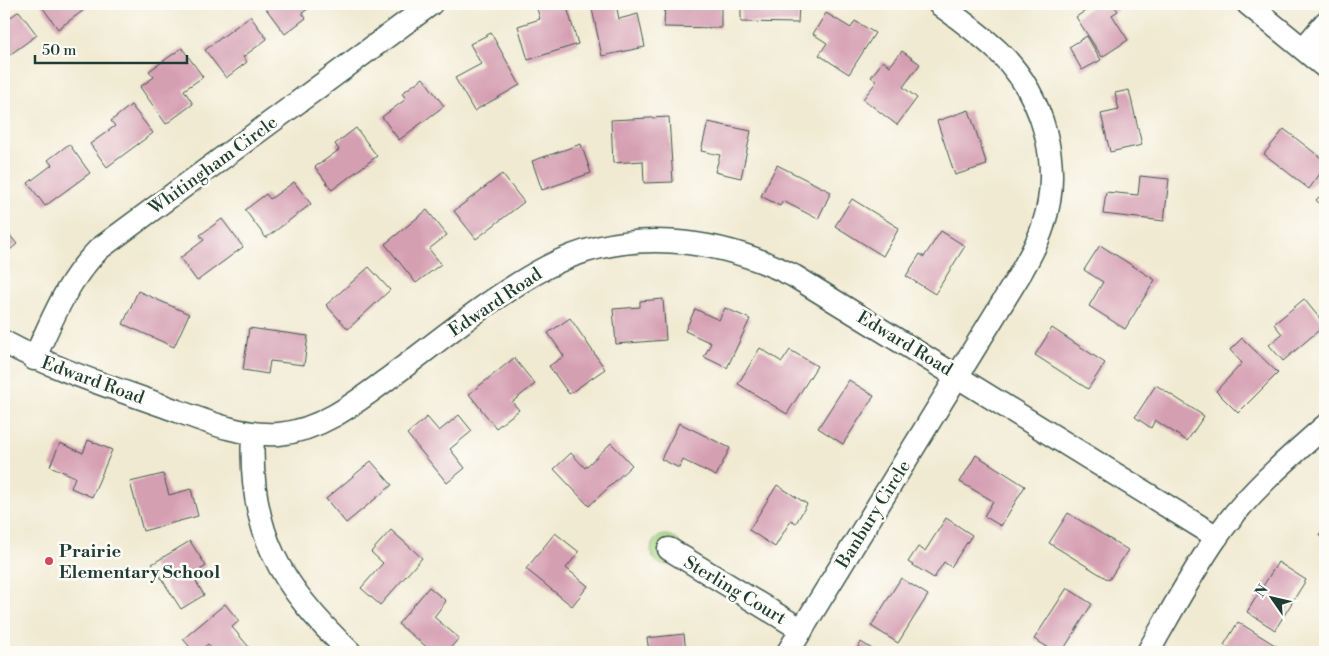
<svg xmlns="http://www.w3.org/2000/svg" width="1329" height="656" font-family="'Libre Bodoni',serif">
  <rect width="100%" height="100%" fill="#fdfcf7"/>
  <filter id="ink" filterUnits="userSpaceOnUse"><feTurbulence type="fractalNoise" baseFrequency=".02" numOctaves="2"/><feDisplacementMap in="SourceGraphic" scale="10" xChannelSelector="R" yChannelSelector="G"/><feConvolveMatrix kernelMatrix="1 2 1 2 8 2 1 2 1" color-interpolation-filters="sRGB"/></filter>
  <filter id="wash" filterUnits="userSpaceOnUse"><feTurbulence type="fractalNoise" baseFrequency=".0096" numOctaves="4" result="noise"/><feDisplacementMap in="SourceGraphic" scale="20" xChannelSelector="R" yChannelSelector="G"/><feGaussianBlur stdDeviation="1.12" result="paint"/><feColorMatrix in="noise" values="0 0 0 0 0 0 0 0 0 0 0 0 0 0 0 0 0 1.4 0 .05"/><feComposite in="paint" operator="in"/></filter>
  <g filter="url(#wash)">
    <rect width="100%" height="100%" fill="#f1ead2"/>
    <path fill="#a7d582" stroke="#63895b" d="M651 550a15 15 0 1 1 30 0a15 15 0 1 1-30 0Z"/>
    <g id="blocks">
      <path fill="#d59fb2" d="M 40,4 L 92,4 L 58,29 Z
        M 267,4 L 315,4 L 302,13 L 306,18 L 285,34 L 264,6 Z
        M 541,4 L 566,4 L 578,44 L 528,60 L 518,26 L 540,19 L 536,5 Z
        M 591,4 L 616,4 L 619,19 L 638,14 L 645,47 L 602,56 Z
        M 665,4 L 721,4 L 721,28 L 664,27 Z
        M 741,4 L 799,4 L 798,23 L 741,22 Z
        M 1096,4 L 1113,4 L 1118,11 L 1112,15 L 1128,40 L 1102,57 L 1076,17 Z
        M 19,11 L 37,35 L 4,59 L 4,22 Z
        M 826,13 L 851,28 L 855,21 L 875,33 L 849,74 L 819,55 L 827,43 L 813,34 Z
        M 250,16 L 267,39 L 243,57 L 247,62 L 226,78 L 205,50 Z
        M 491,33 L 520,85 L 474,111 L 455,78 L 481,64 L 470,44 Z
        M 1087,36 L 1101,60 L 1082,70 L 1069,47 Z
        M 182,48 L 203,77 L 184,90 L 193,104 L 166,124 L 140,87 L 154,77 L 149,71 Z
        M 902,51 L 920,64 L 903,87 L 917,98 L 897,125 L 863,99 L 877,81 L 871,77 L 883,61 L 890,66 Z
        M 423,78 L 444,106 L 399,140 L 382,117 L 406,99 L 402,93 Z
        M 1129,90 L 1142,145 L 1110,152 L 1101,114 L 1119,110 L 1115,93 Z
        M 131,105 L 153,133 L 107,167 L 90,144 L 115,126 L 111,121 Z
        M 969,110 L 987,165 L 955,175 L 937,121 Z
        M 669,117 L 673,182 L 644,183 L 643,161 L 613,163 L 611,120 Z
        M 708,122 L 751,131 L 741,178 L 715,172 L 720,155 L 701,151 Z
        M 356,128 L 377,156 L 332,190 L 315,167 L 339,150 L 335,144 Z
        M 1284,129 L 1325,161 L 1325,167 L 1309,189 L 1264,154 Z
        M 69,144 L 90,173 L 45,206 L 28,183 L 52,165 L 48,160 Z
        M 581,144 L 591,173 L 542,190 L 532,161 Z
        M 777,165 L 831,192 L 818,219 L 783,201 L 780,206 L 761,196 Z
        M 502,174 L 524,202 L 476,239 L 454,211 Z
        M 1140,176 L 1169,179 L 1164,221 L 1103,214 L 1106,192 L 1138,195 Z
        M 294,182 L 311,204 L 266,238 L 245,210 L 266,194 L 270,199 Z
        M 1325,191 L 1325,210 L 1316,200 Z
        M 852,199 L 899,228 L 883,256 L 835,226 Z
        M 427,210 L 447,235 L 429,249 L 441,264 L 416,283 L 385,244 Z
        M 222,219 L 243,247 L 197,281 L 180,258 L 204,240 L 200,235 Z
        M 4,228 L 17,244 L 4,255 Z
        M 941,231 L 965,246 L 935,294 L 906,276 L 920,254 L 924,257 Z
        M 1100,245 L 1155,280 L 1125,329 L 1089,306 L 1103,282 L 1084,270 Z
        M 369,267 L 390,290 L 348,329 L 326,305 Z
        M 138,291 L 189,314 L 174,347 L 123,324 Z
        M 663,299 L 666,340 L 616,344 L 613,309 L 640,307 L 640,301 Z
        M 1304,299 L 1325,325 L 1283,361 L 1269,345 L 1282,334 L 1274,324 Z
        M 725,308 L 750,319 L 727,368 L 704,357 L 711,343 L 685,331 L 695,309 L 719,320 Z
        M 570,318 L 605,369 L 569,394 L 549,366 L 564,356 L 548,333 Z
        M 249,328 L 308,336 L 304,365 L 270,361 L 268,374 L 243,370 Z
        M 1052,328 L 1105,363 L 1088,389 L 1035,355 Z
        M 1242,338 L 1278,373 L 1238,413 L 1216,391 L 1242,363 L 1230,350 Z
        M 760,348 L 782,362 L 790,350 L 817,366 L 787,414 L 738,384 Z
        M 514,358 L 535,384 L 512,402 L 519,410 L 496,428 L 469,394 Z
        M 849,380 L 874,396 L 843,444 L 818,428 Z
        M 1156,385 L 1204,416 L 1187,441 L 1155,420 L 1151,428 L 1135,417 Z
        M 459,415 L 472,431 L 450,449 L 465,468 L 447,483 L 407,434 L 427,417 L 439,431 Z
        M 679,423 L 730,448 L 716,476 L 683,460 L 679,468 L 661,459 Z
        M 88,440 L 112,450 L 92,497 L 71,488 L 75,477 L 50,466 L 60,443 L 83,453 Z
        M 611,443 L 632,465 L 589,506 L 554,469 L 571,453 L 585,468 Z
        M 976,455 L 1025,486 L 1001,526 L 984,516 L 993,501 L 960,482 Z
        M 371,461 L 392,485 L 346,523 L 326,499 Z
        M 163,474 L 169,495 L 191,489 L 198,516 L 143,531 L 130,482 Z
        M 777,485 L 807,504 L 796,523 L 791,520 L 775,547 L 749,530 Z
        M 1068,513 L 1128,550 L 1109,580 L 1049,543 Z
        M 946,518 L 972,535 L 951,567 L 944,562 L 934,578 L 908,562 L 918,547 L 925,551 Z
        M 1325,526 L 1325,539 L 1319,535 Z
        M 391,530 L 422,558 L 380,605 L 361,588 L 383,563 L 371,552 Z
        M 555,533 L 579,552 L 566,568 L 588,586 L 572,606 L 526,569 Z
        M 190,541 L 206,566 L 192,575 L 204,595 L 181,609 L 152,564 Z
        M 1278,562 L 1306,580 L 1275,630 L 1247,612 Z
        M 901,578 L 928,595 L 898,643 L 871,626 Z
        M 429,587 L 446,601 L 434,617 L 459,638 L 447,652 L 433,652 L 398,624 Z
        M 1067,588 L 1092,604 L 1062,652 L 1056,652 L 1034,639 Z
        M 225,604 L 239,621 L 232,627 L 253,652 L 214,652 L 208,644 L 198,652 L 194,652 L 183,639 Z
        M 1238,622 L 1286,652 L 1236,652 L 1224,645 Z
        M 684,634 L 686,652 L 649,652 L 647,638 Z
        M 861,642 L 877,652 L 855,652 Z"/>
    </g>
  </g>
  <g filter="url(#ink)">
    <use href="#blocks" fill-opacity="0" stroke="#3e574c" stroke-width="1"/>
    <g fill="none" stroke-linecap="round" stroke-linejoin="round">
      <g stroke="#3e574c" stroke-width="25">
        <path id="minor" d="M 1248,4 L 1325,67
          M 1304,48 L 1325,23
          M 4,342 C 54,369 108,386 161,405 C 198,418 239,437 279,434 C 323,430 359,400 393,375 C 443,338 492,296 547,267 C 625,226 718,237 794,276 L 1217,537
          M 34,359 C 53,318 66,282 99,249 L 431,4
          M 253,433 C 248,531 280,586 350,652
          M 669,549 L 802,630
          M 788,652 L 1020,274 C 1029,258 1038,243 1043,226 C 1063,165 1044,95 998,51 C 980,34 959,19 939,4
          M 1148,652 C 1170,614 1191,574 1216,538 C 1246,495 1286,460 1325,426"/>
      </g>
      <use href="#minor" stroke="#fff" stroke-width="22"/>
    </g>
  </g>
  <circle fill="#d1495b" stroke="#fdfcf7" stroke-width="2" cx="49" cy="561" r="5"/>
  <g text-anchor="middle" stroke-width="5" stroke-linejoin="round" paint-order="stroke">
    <g font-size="18" fill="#1f3d34" stroke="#fdfcf7">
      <text transform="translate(213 165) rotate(-36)" y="6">Whitingham Circle</text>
      <text transform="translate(495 302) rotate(-34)" y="6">Edward Road</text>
      <text transform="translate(905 343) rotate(31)" y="6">Edward Road</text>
      <text transform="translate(93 380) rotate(20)" y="6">Edward Road</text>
      <text transform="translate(873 514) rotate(-58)" y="6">Banbury Circle</text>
      <text transform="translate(735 590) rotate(31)" y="6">Sterling Court</text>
    </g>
    <g font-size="18" font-weight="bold" fill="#1f3d34" stroke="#fdfcf7" text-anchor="start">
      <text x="59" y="557">Prairie<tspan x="59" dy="21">Elementary School</tspan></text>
    </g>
  </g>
  <rect width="1329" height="656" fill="none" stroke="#fdfcf7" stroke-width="20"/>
  <g transform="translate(1272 598) rotate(304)" stroke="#fdfcf7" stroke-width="4" paint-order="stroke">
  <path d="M0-4L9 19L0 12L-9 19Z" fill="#1f3d34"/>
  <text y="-8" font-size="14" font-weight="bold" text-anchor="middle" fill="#1f3d34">N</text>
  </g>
  <path d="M35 55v8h152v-8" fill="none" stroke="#1f3d34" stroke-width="2.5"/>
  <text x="42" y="55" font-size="15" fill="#1f3d34" stroke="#fdfcf7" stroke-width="4" paint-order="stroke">50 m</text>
</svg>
